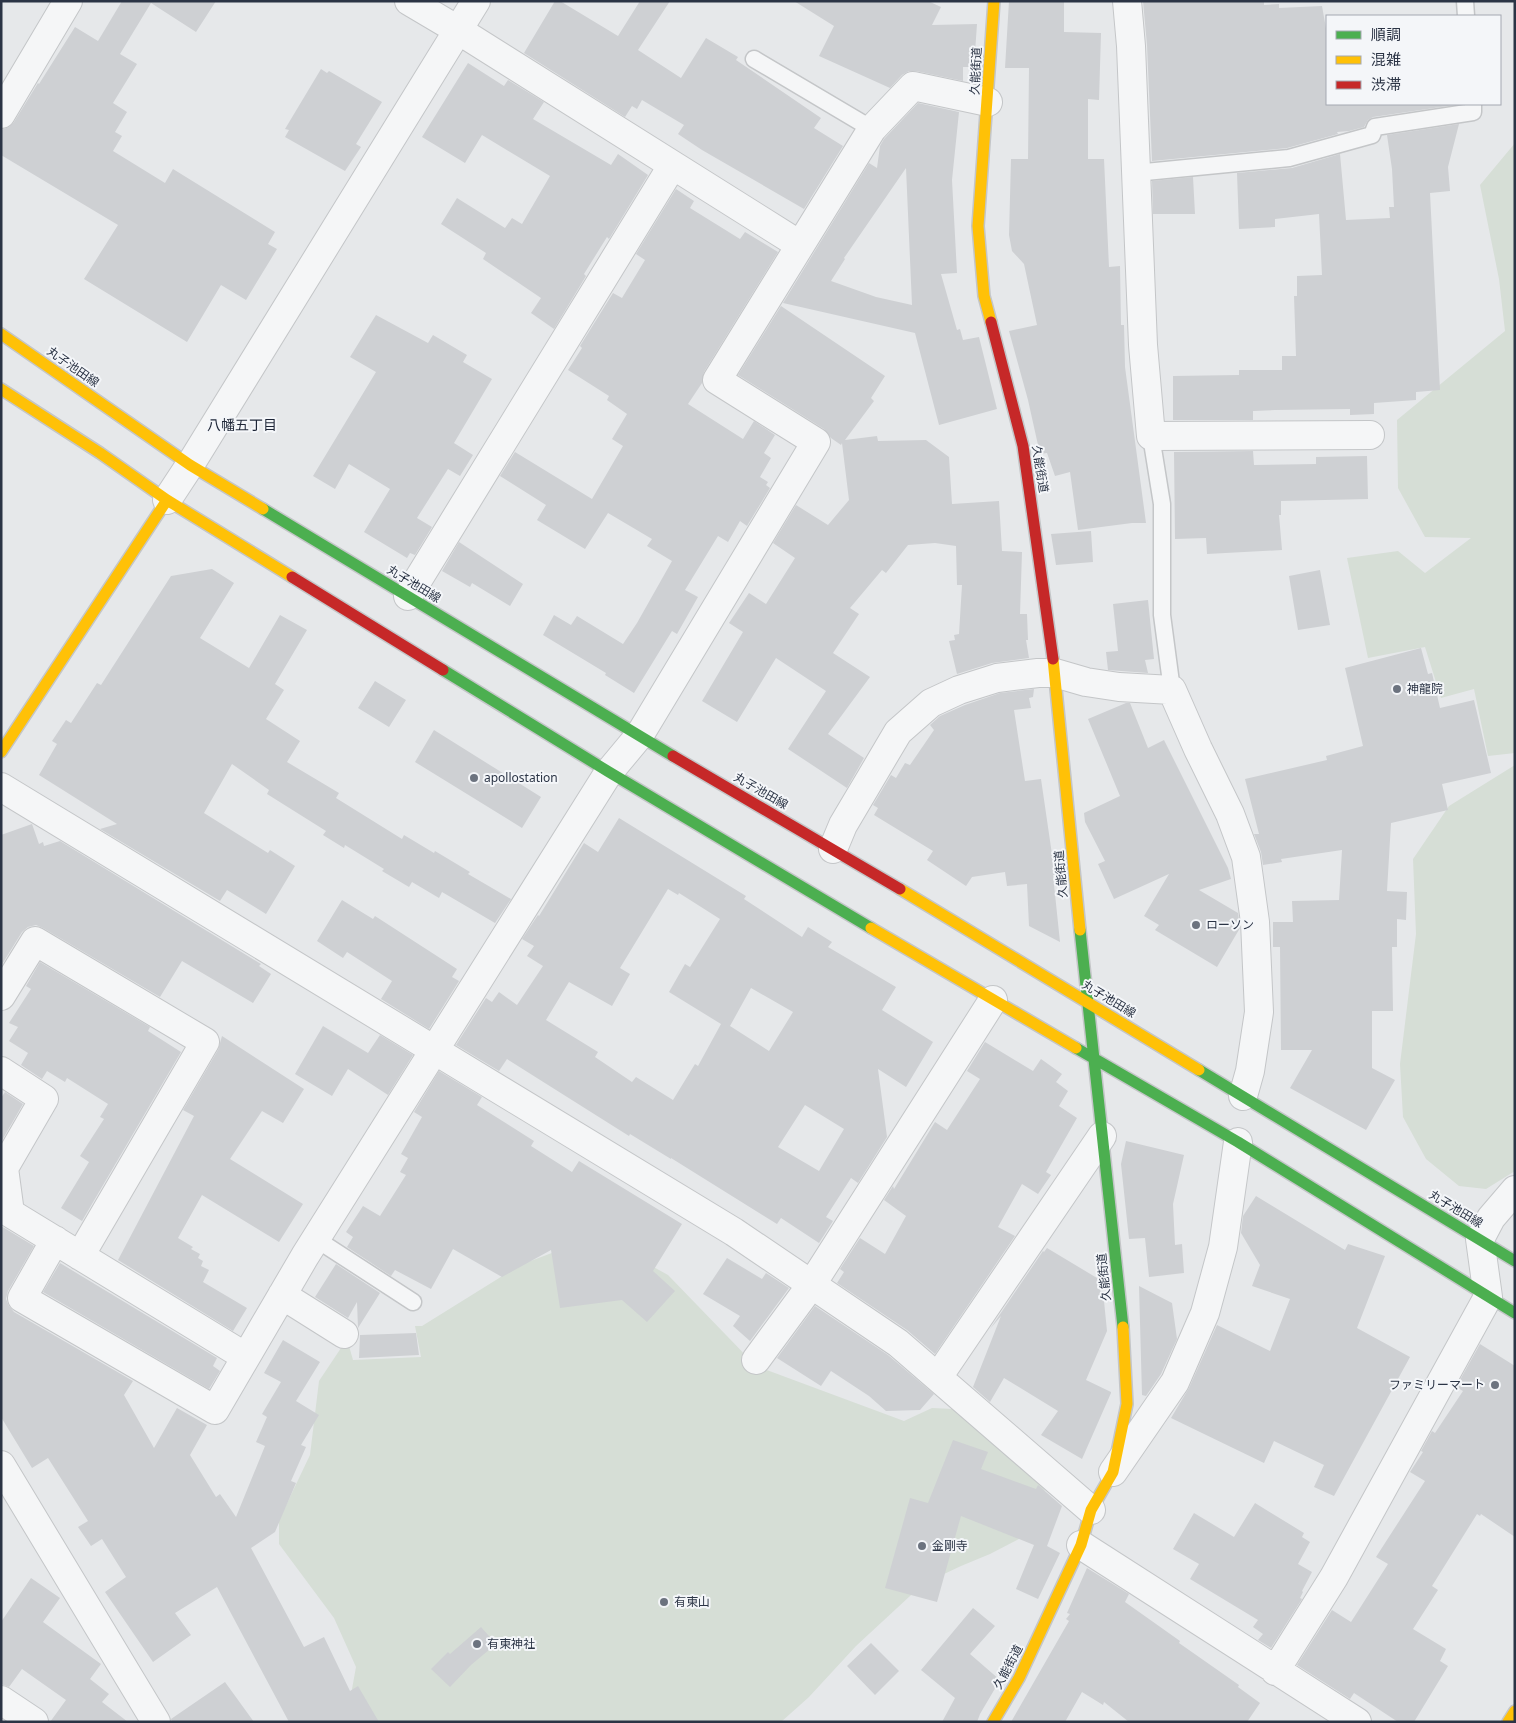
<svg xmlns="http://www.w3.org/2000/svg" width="1516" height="1723" font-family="'Noto Sans','Noto Sans JP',sans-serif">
  <rect width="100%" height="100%" fill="#e6e8ea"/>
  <path fill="#d6ded6" d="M 1515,143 L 1515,753 L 1488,756 L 1474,689 L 1441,698 L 1425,647 L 1368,658 L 1347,558 L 1398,551 L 1425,573 L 1471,538 L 1425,537 L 1398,488 L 1397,420 L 1505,331 L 1499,279 L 1480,185 Z
    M 1515,765 L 1515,1171 L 1486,1189 L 1459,1186 L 1426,1159 L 1403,1117 L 1400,1064 L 1416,934 L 1413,859 L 1449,806 Z
    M 565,1248 L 621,1249 L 668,1275 L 756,1366 L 904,1421 L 932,1408 L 953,1409 L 1043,1488 L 1054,1506 L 1038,1529 L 990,1554 L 961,1566 L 923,1584 L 856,1646 L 809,1697 L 781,1722 L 346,1722 L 356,1667 L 334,1618 L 279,1544 L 279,1520 L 310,1455 L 319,1381 L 347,1339 L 353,1360 L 421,1357 L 415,1326 L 422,1326 L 520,1265 Z"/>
  <path fill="#ced0d3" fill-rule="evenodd" d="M 122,1 L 216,1 L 196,32 L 151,3 L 120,54 L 137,64 L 113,103 L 127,112 L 115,132 L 122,136 L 113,151 L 165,183 L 173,169 L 275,232 L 268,244 L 277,249 L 246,300 L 221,285 L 187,342 L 84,279 L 118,225 L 1,155 L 1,130 L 9,127 L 14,122 L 38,83 L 39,84 L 75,27 L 98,41 Z
    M 555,1 L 560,1 L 618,36 L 640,1 L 670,1 L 638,50 L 681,78 L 706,38 L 738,57 L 736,60 L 821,118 L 814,128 L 843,146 L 804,209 L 702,150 L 678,134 L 684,125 L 642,100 L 637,109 L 632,106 L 625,117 L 524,53 Z
    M 794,1 L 928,1 L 941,7 L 932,25 L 977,24 L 974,67 L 963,67 L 963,81 L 916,71 L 909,71 L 902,75 L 890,88 L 819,56 L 834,26 Z
    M 1009,1 L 1064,1 L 1064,32 L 1101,33 L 1099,100 L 1088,99 L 1088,159 L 1104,159 L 1109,267 L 1120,266 L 1121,325 L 1124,325 L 1125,367 L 1146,523 L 1132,523 L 1078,530 L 1070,472 L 1055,476 L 1047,453 L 1040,454 L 1028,400 L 1009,331 L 1037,325 L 1024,264 L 1012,251 L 1009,235 L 1011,159 L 1028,159 L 1029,68 L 1005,68 Z
    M 1143,1 L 1264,1 L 1264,5 L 1279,4 L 1279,8 L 1322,6 L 1327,34 L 1327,104 L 1461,104 L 1373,117 L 1368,120 L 1364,127 L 1349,131 L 1337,132 L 1338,134 L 1287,148 L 1152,161 L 1147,45 Z
    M 468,63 L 504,86 L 508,80 L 544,102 L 533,119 L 611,165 L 618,154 L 648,175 L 609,239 L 607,237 L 584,274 L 586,276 L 554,329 L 531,313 L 541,298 L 483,259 L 486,253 L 441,224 L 457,198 L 505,228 L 512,218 L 522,224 L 550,176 L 482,135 L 465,163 L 422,137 Z
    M 321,69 L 327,73 L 329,71 L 382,102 L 356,144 L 361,147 L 345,171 L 285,137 L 289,130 L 285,129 Z
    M 918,103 L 959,112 L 952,180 L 957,273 L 941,274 L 957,330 L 960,329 L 963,340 L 979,337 L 997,409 L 939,425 L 915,333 L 783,303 L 869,163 L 877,168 L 880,146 L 884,139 ZM 906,168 L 912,305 L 876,297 L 831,281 L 845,259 L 844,258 Z
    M 1459,124 L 1448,167 L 1450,191 L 1430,193 L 1440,390 L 1416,392 L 1416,400 L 1374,403 L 1374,414 L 1350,415 L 1350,409 L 1275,410 L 1253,411 L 1253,420 L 1173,420 L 1173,376 L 1239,375 L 1239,370 L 1282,370 L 1282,356 L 1296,356 L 1294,296 L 1297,296 L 1297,276 L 1322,275 L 1319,214 L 1275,219 L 1275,227 L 1239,229 L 1237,173 L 1292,168 L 1340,154 L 1346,220 L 1390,218 L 1389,207 L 1394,207 L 1392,169 L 1387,135 Z
    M 1193,177 L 1195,214 L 1153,214 L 1152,181 Z
    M 676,189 L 694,201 L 690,208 L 740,239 L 745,232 L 778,252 L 704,372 L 702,383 L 688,404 L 743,439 L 754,421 L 775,435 L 764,453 L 771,458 L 760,477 L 768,482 L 766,485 L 770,488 L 747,526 L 740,521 L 728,542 L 718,536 L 685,590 L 698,597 L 677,634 L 672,631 L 634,693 L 605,675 L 606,673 L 543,635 L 554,615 L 571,625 L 577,616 L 623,644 L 637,623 L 672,561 L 647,546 L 652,539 L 608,513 L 585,549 L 537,520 L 546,505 L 500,476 L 515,452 L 592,499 L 623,446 L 612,439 L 627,414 L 607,400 L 609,396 L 568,370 L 582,348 L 580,346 L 613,293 L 622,298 L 645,260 L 636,254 Z
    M 781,306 L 885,376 L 871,398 L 874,401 L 845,440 L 877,436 L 878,441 L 926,440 L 949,457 L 952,504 L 999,501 L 1002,551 L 1022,552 L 1020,614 L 1027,614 L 1028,640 L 1026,640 L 1029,658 L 992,663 L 957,674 L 949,641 L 955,640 L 954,635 L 959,634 L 962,585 L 957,585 L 956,546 L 935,543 L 908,545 L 886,573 L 882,570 L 850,608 L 859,614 L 833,653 L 870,677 L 828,734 L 864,758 L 847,788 L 788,749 L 826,691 L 776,658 L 737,722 L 702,701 L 743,632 L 729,623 L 749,593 L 766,604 L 795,558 L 773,543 L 796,505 L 828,525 L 849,500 L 842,443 L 841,445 L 831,438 L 824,429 L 738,375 Z
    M 376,315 L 428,343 L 433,335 L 467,355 L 463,362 L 492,379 L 454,443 L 473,455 L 460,476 L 448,469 L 417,518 L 432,527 L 415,555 L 410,553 L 407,558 L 364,532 L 390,489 L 349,464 L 335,489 L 313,476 L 376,372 L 350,357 Z
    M 1253,451 L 1254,465 L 1316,464 L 1316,457 L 1367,456 L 1368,499 L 1281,501 L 1281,515 L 1279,515 L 1282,550 L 1207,554 L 1206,538 L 1175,539 L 1174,452 Z
    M 1091,531 L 1093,562 L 1056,565 L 1051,534 Z
    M 459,542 L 523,584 L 510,606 L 472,583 L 470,587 L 442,571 Z
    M 212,569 L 234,583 L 200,638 L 249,668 L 280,615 L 307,630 L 275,684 L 284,690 L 266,719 L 300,741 L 287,762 L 339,793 L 336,798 L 402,839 L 404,835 L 434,853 L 435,851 L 470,872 L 468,874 L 511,899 L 495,923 L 442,892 L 439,898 L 412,882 L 409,887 L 382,871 L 384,869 L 345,845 L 344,848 L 323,835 L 326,831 L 267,794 L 269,790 L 232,764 L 204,813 L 268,853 L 270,850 L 295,866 L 266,914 L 227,890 L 220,901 L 100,829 L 117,824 L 39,775 L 57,744 L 52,741 L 66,720 L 71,723 L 97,683 L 101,685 L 171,576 Z
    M 1320,570 L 1330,625 L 1298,630 L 1289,576 Z
    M 1148,600 L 1154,659 L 1145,660 L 1148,673 L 1108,670 L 1106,652 L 1118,651 L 1113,604 Z
    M 1421,648 L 1428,674 L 1432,673 L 1440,708 L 1474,700 L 1491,773 L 1442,784 L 1448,810 L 1391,823 L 1387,891 L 1407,892 L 1406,920 L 1397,919 L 1397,947 L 1392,947 L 1393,1011 L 1372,1011 L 1372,1068 L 1395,1080 L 1366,1130 L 1290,1088 L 1312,1050 L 1281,1050 L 1280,947 L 1273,947 L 1273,922 L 1293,922 L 1292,901 L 1339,900 L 1342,850 L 1281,859 L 1282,862 L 1263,865 L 1261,852 L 1254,834 L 1259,834 L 1245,779 L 1327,760 L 1326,756 L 1363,746 L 1345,668 Z
    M 375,681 L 406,700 L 389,727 L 358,708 Z
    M 1034,689 L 1033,697 L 1029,698 L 1031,708 L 1014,710 L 1025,781 L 1041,779 L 1055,875 L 1053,875 L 1060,942 L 1029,926 L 1027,884 L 1007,886 L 1005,872 L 972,877 L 966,886 L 927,860 L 933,851 L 874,815 L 878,808 L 873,805 L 891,775 L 896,778 L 905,763 L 910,765 L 934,730 L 930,725 L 940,716 L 965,705 L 1000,693 Z
    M 1126,703 L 1130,703 L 1148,748 L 1164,740 L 1228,868 L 1231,879 L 1199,890 L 1238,913 L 1240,928 L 1217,967 L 1155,930 L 1159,925 L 1144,916 L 1169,874 L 1114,899 L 1098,864 L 1105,861 L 1085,822 L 1084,813 L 1120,796 L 1088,719 Z
    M 434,730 L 541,797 L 522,828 L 415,762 Z
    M 619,818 L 746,896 L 744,899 L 802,937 L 808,927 L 832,942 L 828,947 L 896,987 L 882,1010 L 933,1042 L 906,1087 L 878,1069 L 887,1137 L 858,1183 L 851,1178 L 826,1217 L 833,1221 L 819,1243 L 781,1218 L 777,1224 L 671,1158 L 671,1159 L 630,1134 L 629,1136 L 507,1059 L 499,1071 L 456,1045 L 486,998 L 492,1002 L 499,992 L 517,1005 L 543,966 L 527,956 L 534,946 L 522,939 L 538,915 L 539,916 L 584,843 L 598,852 ZM 668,889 L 678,895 L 679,893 L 720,919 L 690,967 L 685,964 L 669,992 L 721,1024 L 698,1066 L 695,1064 L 673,1100 L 636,1077 L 632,1082 L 595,1057 L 598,1052 L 546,1020 L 569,982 L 612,1006 L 630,974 L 620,968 ZM 751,988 L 793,1012 L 769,1051 L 730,1026 ZM 805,1105 L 844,1129 L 819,1171 L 778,1147 Z
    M 32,824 L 39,844 L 43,842 L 44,846 L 60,841 L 261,964 L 259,966 L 271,974 L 253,1003 L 182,961 L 160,997 L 43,928 L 36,925 L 28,927 L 22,932 L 1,966 L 1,835 Z
    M 342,900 L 373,919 L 375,916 L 457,969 L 452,977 L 459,981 L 429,1029 L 381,999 L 392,981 L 347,952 L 343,958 L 317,941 Z
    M 40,962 L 150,1027 L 148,1031 L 181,1052 L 82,1221 L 61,1208 L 89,1162 L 80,1156 L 104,1119 L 100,1117 L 108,1104 L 67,1078 L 65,1082 L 47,1071 L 42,1079 L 21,1065 L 28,1053 L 9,1041 L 18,1027 L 9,1023 L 31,989 L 26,986 Z
    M 323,1026 L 368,1053 L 380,1035 L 413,1055 L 388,1095 L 348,1069 L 332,1096 L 295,1074 Z
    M 222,1036 L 304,1089 L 283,1123 L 262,1111 L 230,1159 L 303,1204 L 279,1242 L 202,1195 L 178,1238 L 193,1247 L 191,1249 L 200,1254 L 198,1258 L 203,1261 L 201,1266 L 209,1270 L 203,1282 L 247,1308 L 233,1331 L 118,1260 L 194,1116 L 183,1110 L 218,1050 Z
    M 985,1042 L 1033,1071 L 1041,1059 L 1062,1074 L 1056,1082 L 1068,1091 L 1059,1106 L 1077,1118 L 1046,1172 L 1051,1175 L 1038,1194 L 1022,1184 L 998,1227 L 1015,1236 L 935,1354 L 907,1330 L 837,1283 L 844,1272 L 840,1269 L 860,1238 L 885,1254 L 906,1216 L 884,1200 L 893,1186 L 894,1189 L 935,1122 L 947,1130 L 980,1079 L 967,1071 Z
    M 439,1071 L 482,1097 L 477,1105 L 534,1141 L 531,1146 L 572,1172 L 579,1161 L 682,1224 L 653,1271 L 675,1291 L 647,1322 L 622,1300 L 560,1308 L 551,1250 L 502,1277 L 453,1249 L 431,1289 L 395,1270 L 391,1276 L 347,1247 L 353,1237 L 346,1232 L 363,1206 L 380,1216 L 406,1175 L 400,1172 L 408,1158 L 401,1154 L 422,1117 L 414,1112 Z
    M 5,1092 L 23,1104 L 1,1142 L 1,1098 Z
    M 1126,1141 L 1184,1155 L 1173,1204 L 1175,1245 L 1182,1244 L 1184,1273 L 1149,1277 L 1145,1238 L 1129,1239 L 1121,1164 Z
    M 1256,1196 L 1345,1250 L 1348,1244 L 1385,1256 L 1357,1328 L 1410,1357 L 1334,1496 L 1314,1487 L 1324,1465 L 1274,1441 L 1264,1463 L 1171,1418 L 1189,1388 L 1217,1325 L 1270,1351 L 1290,1299 L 1252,1286 L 1260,1265 L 1241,1233 L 1243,1216 Z
    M 1,1226 L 34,1246 L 8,1291 L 6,1299 L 9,1306 L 14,1312 L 133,1381 L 124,1395 L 154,1448 L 177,1408 L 207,1425 L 190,1455 L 216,1497 L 220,1494 L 236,1517 L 265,1446 L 256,1442 L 267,1417 L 262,1414 L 281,1382 L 264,1373 L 283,1340 L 320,1362 L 296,1401 L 319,1415 L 301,1445 L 306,1447 L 291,1481 L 296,1483 L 275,1532 L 251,1548 L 304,1647 L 324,1637 L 350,1691 L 358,1686 L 379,1722 L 289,1722 L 217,1587 L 175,1613 L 191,1635 L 153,1662 L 105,1592 L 126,1577 L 102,1539 L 91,1546 L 78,1527 L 88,1521 L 48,1458 L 32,1468 L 1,1417 Z
    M 1047,1248 L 1102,1281 L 1107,1331 L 1086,1380 L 1111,1392 L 1111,1393 L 1082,1459 L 1041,1435 L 1058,1411 L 1004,1378 L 990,1402 L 973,1387 L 1001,1316 L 990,1329 L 1043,1251 L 1044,1252 Z
    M 727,1258 L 762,1279 L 766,1273 L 789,1288 L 750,1341 L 733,1326 L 740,1316 L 703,1294 Z
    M 60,1263 L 217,1358 L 213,1366 L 220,1371 L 209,1389 L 43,1292 Z
    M 336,1264 L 380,1293 L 358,1328 L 357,1302 L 348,1318 L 315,1297 Z
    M 1139,1286 L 1172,1303 L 1177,1339 L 1161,1374 L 1146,1396 L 1142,1395 Z
    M 815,1306 L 888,1355 L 934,1394 L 920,1410 L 886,1411 L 869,1396 L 831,1371 L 821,1386 L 777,1358 Z
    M 416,1333 L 419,1355 L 359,1358 L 360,1335 Z
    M 1480,1344 L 1515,1366 L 1515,1537 L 1481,1514 L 1480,1516 L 1477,1514 L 1432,1586 L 1438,1590 L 1413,1629 L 1446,1649 L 1440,1661 L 1448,1666 L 1414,1722 L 1398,1722 L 1354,1693 L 1350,1699 L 1297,1665 L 1332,1610 L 1351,1622 L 1388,1564 L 1376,1557 L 1425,1481 L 1410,1472 L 1423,1452 L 1421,1451 L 1432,1431 L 1435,1433 L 1463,1391 L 1456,1387 Z
    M 953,1440 L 988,1452 L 981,1469 L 1036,1489 L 1038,1485 L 1062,1506 L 1047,1546 L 1060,1553 L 1038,1599 L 1016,1589 L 1034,1545 L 961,1516 L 937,1602 L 885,1588 L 910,1498 L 928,1503 Z
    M 1255,1503 L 1304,1533 L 1302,1537 L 1310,1542 L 1298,1564 L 1312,1572 L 1302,1591 L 1303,1592 L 1300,1598 L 1302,1599 L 1271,1648 L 1258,1640 L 1263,1634 L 1253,1627 L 1258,1620 L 1190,1579 L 1199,1564 L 1173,1549 L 1194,1513 L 1234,1537 Z
    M 1087,1568 L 1129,1594 L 1125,1602 L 1180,1641 L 1179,1643 L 1239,1685 L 1238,1687 L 1260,1703 L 1247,1722 L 1129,1722 L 1104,1702 L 1103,1705 L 1082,1692 L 1065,1722 L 1011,1722 L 1069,1621 L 1066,1619 L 1070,1614 L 1067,1613 Z
    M 31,1578 L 60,1598 L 43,1622 L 101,1664 L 90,1679 L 109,1694 L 102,1702 L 128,1722 L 50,1722 L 66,1700 L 22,1669 L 9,1687 L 1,1684 L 1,1622 Z
    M 973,1608 L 995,1626 L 970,1654 L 1000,1680 L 980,1714 L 977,1722 L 942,1722 L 955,1698 L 921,1670 Z
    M 481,1627 L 496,1644 L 471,1665 L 450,1687 L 431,1669 L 448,1652 L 450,1654 Z
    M 871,1643 L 899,1671 L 875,1695 L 847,1666 Z
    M 225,1682 L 254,1722 L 172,1722 L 171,1719 Z"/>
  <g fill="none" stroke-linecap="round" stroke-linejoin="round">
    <g stroke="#c4c6c8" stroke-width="19">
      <path id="lane" d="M 1465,1 L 1466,16
        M 754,59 L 872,129
        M 1135,173 L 1289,158 L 1372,135 L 1375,127 L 1473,112 L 1473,104
        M 1151,436 L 1162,504 L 1162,615 L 1172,690
        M 316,1239 L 413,1302"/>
    </g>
    <g stroke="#c4c6c8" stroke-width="30">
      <path id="street" d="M 409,1 L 458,30 L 800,245
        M 1127,1 L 1131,46 L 1143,345 L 1151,436 L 1370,435
        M 1,114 L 68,1
        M 167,500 L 190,465 L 476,1
        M 408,596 L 672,166
        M 1,787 L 734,1232 L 898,1343 L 1091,1510
        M 833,849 L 843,825 L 898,732 L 931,703 L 959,690 L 997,678 L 1038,673 L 1055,673 L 1086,682 L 1119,687 L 1172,690 L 1198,749 L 1230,814 L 1246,857 L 1255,922 L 1259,1012 L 1250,1071 L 1243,1096
        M 1,996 L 35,941 L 205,1042 L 80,1256
        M 1,1071 L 44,1099 L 4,1168 L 10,1213 L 246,1357
        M 55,1240 L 22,1298 L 215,1410 L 305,1256 L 609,772 L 639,736 L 816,442 L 717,380 L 872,129 L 913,86 L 988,102
        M 282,1295 L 344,1334
        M 756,1360 L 812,1284 L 993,1000
        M 938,1377 L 1102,1136
        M 1,1465 L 156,1722
        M 1113,1472 L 1175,1382 L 1205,1313 L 1223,1247 L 1238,1142
        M 1081,1545 L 1357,1722
        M 1275,1671 L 1334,1577 L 1488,1297 L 1480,1239 L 1491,1218 L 1515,1190
        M 1,1700 L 34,1722"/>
    </g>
    <g stroke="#c4c6c8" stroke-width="14">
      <path id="fast" d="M 263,509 L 673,756
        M 443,670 L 609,772 L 871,928
        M 1080,930 L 1123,1327
        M 1076,1048 L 1238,1142 L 1515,1313
        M 1199,1070 L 1515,1261"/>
    </g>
    <g stroke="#c4c6c8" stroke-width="14">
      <path id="slow" d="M 991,322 L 984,296 L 978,226 L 994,1
        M 1,334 L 190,465 L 263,509
        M 1,389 L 100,453 L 167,500 L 292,577
        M 1053,659 L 1080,930
        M 1,752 L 167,500
        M 900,889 L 1199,1070
        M 871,928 L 1076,1048
        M 993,1722 L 1019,1678 L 1081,1545 L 1091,1510 L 1113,1472 L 1127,1404 L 1123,1327
        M 1508,1722 L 1515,1711"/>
    </g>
    <g stroke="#c4c6c8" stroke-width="14">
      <path id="jam" d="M 991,322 L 1023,446 L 1053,659
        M 292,577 L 443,670
        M 673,756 L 900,889"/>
    </g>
    <use href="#lane" stroke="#f5f6f7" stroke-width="16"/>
    <use href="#street" stroke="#f5f6f7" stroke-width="28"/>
    <use href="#fast" stroke="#4caf50" stroke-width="11"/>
    <use href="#slow" stroke="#ffc107" stroke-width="11"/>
    <use href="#jam" stroke="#c62828" stroke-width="11"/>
  </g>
  <g fill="#6c737f" stroke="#f4f6f9" stroke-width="2">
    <circle cx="1397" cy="689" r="5"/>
    <circle cx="474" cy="778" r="5"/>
    <circle cx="1196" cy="925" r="5"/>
    <circle cx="1495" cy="1385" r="5"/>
    <circle cx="922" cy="1546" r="5"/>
    <circle cx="664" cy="1602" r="5"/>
    <circle cx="477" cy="1644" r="5"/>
  </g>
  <g text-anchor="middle" stroke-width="4" stroke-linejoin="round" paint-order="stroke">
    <g font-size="12" fill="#2b3445" stroke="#f4f6f9">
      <text transform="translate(976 71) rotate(-87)" y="4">久能街道</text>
      <text transform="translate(73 367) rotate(35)" y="4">丸子池田線</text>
      <text transform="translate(1040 469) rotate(81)" y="4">久能街道</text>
      <text transform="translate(414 584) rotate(31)" y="4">丸子池田線</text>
      <text transform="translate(761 791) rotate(30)" y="4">丸子池田線</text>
      <text transform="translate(1061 874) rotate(-95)" y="4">久能街道</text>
      <text transform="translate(1109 999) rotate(31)" y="4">丸子池田線</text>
      <text transform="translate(1456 1209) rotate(31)" y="4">丸子池田線</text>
      <text transform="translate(1104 1277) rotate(-96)" y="4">久能街道</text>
      <text transform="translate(1008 1667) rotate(-62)" y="4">久能街道</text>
    </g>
    <g font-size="12" fill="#2b3445" stroke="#f4f6f9" text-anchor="start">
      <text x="1407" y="693">神龍院</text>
      <text x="484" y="782">apollostation</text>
      <text x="1206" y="929">ローソン</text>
      <text x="1485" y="1389" text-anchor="end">ファミリーマート</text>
      <text x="932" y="1550">金剛寺</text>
      <text x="674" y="1606">有東山</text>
      <text x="487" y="1648">有東神社</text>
    </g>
    <g font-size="14" fill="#1d2536" stroke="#f4f6f9">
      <text x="242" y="430">八幡五丁目</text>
    </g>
  </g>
  <rect width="1516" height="1723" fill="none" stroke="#2b3445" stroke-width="5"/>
  <rect x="1326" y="15" width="175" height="90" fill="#f4f6f9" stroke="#a4a8b1"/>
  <rect x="1336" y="31" width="25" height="8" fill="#4caf50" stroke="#a4a8b1"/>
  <text x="1371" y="40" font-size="15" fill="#2b3445">順調</text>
  <rect x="1336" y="56" width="25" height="8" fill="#ffc107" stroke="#a4a8b1"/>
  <text x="1371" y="65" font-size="15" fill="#2b3445">混雑</text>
  <rect x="1336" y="81" width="25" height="8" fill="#c62828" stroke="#a4a8b1"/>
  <text x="1371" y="90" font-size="15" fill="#2b3445">渋滞</text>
</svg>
